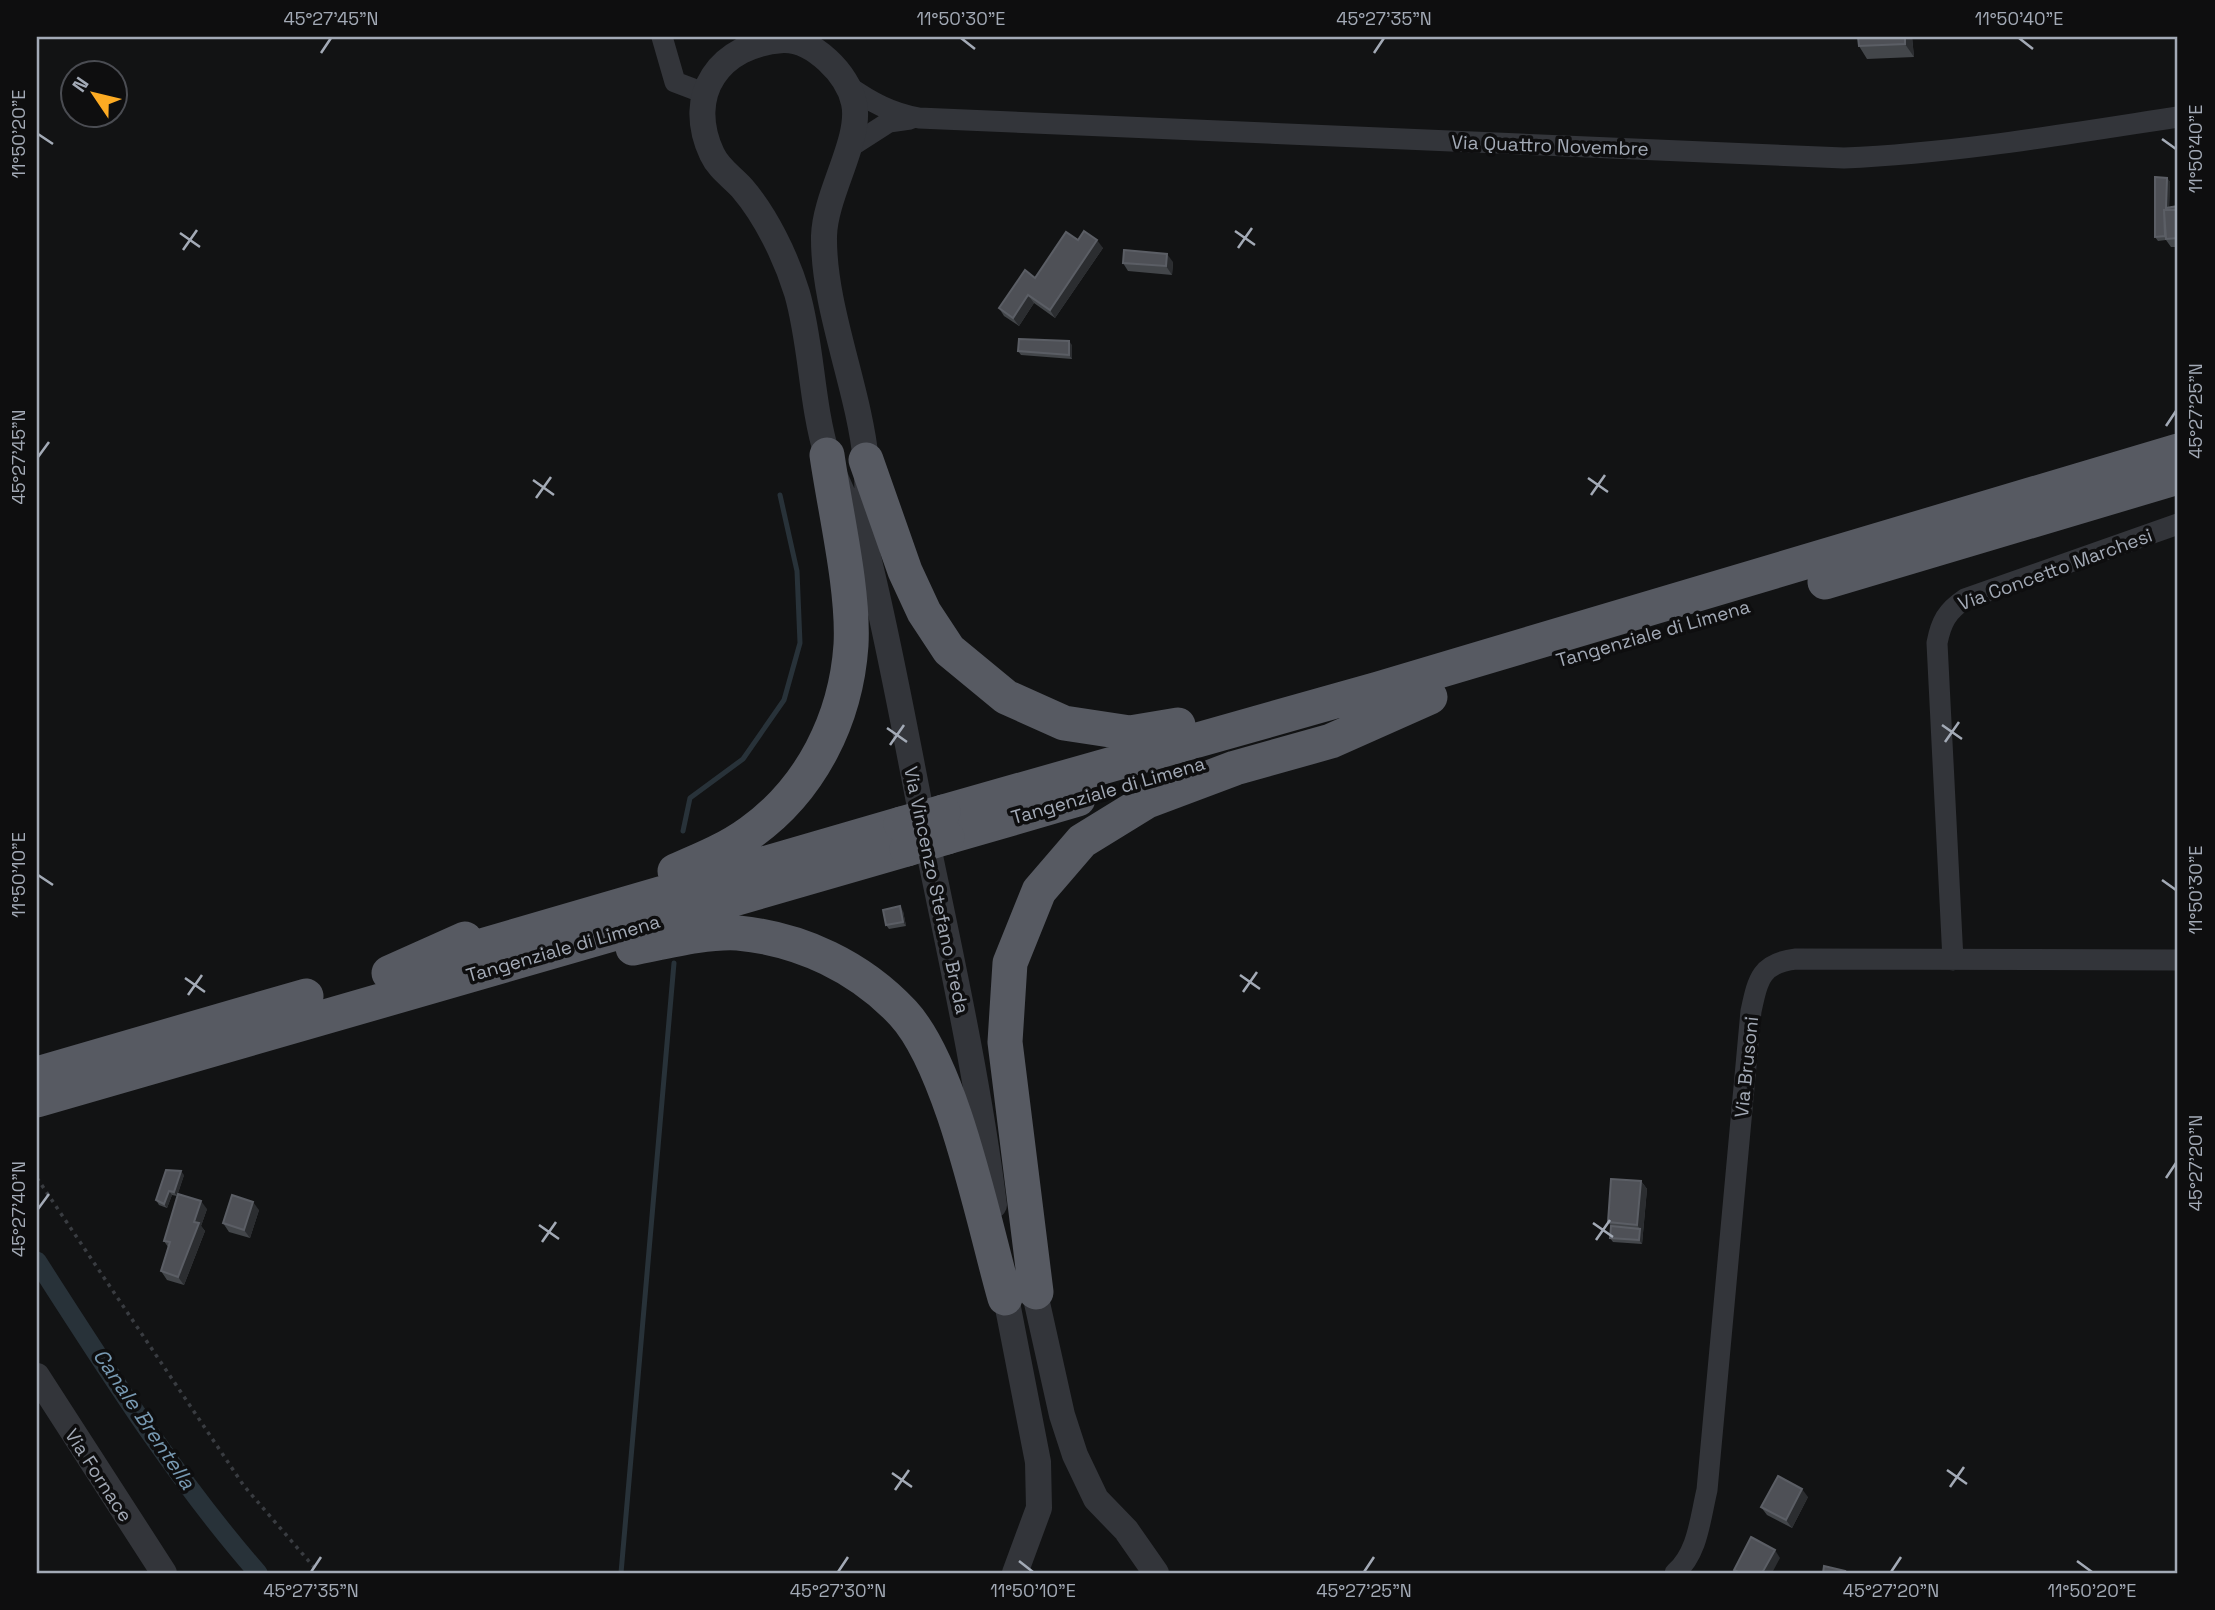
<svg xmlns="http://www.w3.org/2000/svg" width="2215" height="1610" font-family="'Space Grotesk',sans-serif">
  <rect width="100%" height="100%" fill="#121314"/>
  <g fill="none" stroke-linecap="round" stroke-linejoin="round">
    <path stroke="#283239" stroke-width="5" d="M 683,831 L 690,798 L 743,759 L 784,700 L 800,643 L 797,571 L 780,495
      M 621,1573 L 674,963"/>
    <path stroke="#283239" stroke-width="19" d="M 37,1261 C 106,1368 174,1477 258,1573"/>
    <path stroke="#393c41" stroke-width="3.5" stroke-dasharray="3.5 5" stroke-linecap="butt" d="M 37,1178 L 244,1486 L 319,1573"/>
    <path stroke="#33353a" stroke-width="21" d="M 662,37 L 675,82 L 704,93
      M 848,86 C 871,102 891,113 919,118 L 1844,158 C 1957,153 2067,134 2178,117
      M 847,149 L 889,122 L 910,119
      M 1953,960 L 1937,643 C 1941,622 1947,611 1965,599 L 2178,524
      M 1675,1573 C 1698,1553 1700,1519 1707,1490 L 1751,1011 C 1758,979 1761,963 1796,959 L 2178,960"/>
    <path stroke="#33353a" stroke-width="26" d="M 867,553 C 867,522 869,491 866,461 C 859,388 823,308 824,236 C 825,194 862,139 854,103 C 848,74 813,39 783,40 C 720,44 684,94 712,154 C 719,169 731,176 742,188 C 766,216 786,257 797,293 C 812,345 811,403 827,455 C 838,490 859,522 868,557 C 890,646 906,737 924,827 C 950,953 978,1078 994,1205
      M 1031,1276 L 1062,1415 L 1075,1455 L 1096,1499 L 1126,1530 L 1156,1573
      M 1003,1282 L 1038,1462 L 1039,1508 L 1015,1573
      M 37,1376 L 164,1573"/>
    <path stroke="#575a62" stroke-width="35" d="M 866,460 L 905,571 L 924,612 L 949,650 L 1006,697 L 1064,723 L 1130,733 L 1178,725
      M 1825,582 L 2178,477
      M 943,812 L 1378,689 L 2178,451
      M 947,837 L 1078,799
      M 675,871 C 701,860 728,849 751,832 C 811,789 846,719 851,645 C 854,590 835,511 827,455
      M 633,948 C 664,942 707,931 738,933 C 801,939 860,967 903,1013 C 953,1067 984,1225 1005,1298
      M 447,956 L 901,824
      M 389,973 L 465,939
      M 37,1074 L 306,996
      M 37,1100 L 907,849
      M 1036,1292 L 1005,1042 L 1010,963 L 1039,891 L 1082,841 L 1147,801 L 1235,768 L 1331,741 L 1430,697"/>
    <path stroke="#575a62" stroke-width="35" d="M 901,824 L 943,812
      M 907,849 L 947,837"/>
  </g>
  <path fill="#43464a" d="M 1912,37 L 1914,57 L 1867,59 L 1859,46 Z
    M 2167,178 L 2170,182 L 2169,207 L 2178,206 L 2178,247 L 2171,247 L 2166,240 L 2158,241 L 2155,237 Z
    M 1078,240 L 1103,248 L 1055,318 L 1034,303 L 1019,326 L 1004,316 L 999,308 L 1035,278 Z
    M 1173,262 L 1172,275 L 1128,271 L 1123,263 Z
    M 1072,345 L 1072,359 L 1021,355 L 1018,351 Z
    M 903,911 L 906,926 L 889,929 L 886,925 Z
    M 184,1175 L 177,1196 L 172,1195 L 167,1208 L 159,1205 L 156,1200 Z
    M 1641,1181 L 1647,1189 L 1642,1244 L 1613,1242 L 1610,1238 L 1611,1226 L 1608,1222 Z
    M 207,1209 L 201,1226 L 205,1231 L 184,1285 L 167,1280 L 161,1271 L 168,1247 L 164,1241 Z
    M 259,1210 L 250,1238 L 229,1232 L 223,1223 Z
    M 1808,1497 L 1792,1528 L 1767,1515 L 1761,1507 Z"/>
  <path fill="#2b2d30" d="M 1905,37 L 1912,37 L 1914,57 L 1905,44 Z
    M 2167,178 L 2170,182 L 2169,212 L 2166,208 Z
    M 1097,240 L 1103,248 L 1055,318 L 1050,310 Z
    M 1167,254 L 1173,262 L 1172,275 L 1166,266 Z
    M 1028,295 L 1034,303 L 1019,326 L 1013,318 Z
    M 1069,341 L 1072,345 L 1072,359 L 1069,355 Z
    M 900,906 L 903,911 L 906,926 L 903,922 Z
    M 181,1171 L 184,1175 L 177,1196 L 174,1192 Z
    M 1641,1181 L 1647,1189 L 1642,1244 L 1639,1240 L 1640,1229 L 1637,1225 Z
    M 169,1191 L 172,1195 L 167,1208 L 164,1204 Z
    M 201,1201 L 207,1209 L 201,1226 L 205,1231 L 184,1285 L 178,1277 Z
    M 253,1202 L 259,1210 L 250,1238 L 244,1230 Z
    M 1802,1489 L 1808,1497 L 1792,1528 L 1786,1520 Z
    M 1775,1550 L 1780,1558 L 1772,1573 L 1762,1573 Z"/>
  <path fill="#4e5056" stroke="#5b5e65" stroke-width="2" d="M 1858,37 L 1905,37 L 1905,44 L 1859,46 Z
    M 2155,177 L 2167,178 L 2166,208 L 2178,206 L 2178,210 L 2164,210 L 2165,236 L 2155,237 Z
    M 2164,210 L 2178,210 L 2178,238 L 2166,239 Z
    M 1084,231 L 1097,240 L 1050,310 L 1028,295 L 1013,318 L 999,308 L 1025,270 L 1035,278 L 1066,232 L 1078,240 Z
    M 1124,250 L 1167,254 L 1166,266 L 1123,263 Z
    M 1019,339 L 1069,341 L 1069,355 L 1018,351 Z
    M 900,906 L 903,922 L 886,925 L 883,910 Z
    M 166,1170 L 181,1171 L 174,1192 L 169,1191 L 164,1204 L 156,1200 Z
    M 1611,1179 L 1641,1181 L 1637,1225 L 1608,1222 Z
    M 178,1194 L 201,1201 L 194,1222 L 199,1223 L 178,1277 L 161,1271 L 170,1242 L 164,1241 Z
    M 232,1195 L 253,1202 L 244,1230 L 223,1223 Z
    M 1611,1226 L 1640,1229 L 1639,1240 L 1610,1238 Z
    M 1778,1476 L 1802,1489 L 1786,1520 L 1761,1507 Z
    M 1751,1537 L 1775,1550 L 1762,1573 L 1740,1573 L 1734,1570 Z
    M 1824,1566 L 1845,1571 L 1844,1573 L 1823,1573 Z"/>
  <path fill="none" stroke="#a3aab6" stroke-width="2.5" d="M 961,38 L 975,49M 2019,38 L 2033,49M 321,53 L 331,38M 1374,53 L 1384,38M 38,134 L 53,144M 2162,139 L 2176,149M 1235,231 L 1255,245M 180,233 L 200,247M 1238,248 L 1252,228M 183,250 L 197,230M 2166,426 L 2176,411M 38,457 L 49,442M 1588,478 L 1608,492M 533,480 L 554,495M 1591,495 L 1605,475M 536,498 L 551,477M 1942,725 L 1962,739M 887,728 L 907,742M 1945,742 L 1959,722M 890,745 L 904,725M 38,875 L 53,885M 2162,880 L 2176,890M 1240,975 L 1260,989M 185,978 L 205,992M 1243,992 L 1257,972M 188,995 L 202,975M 2166,1178 L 2176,1163M 38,1209 L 49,1194M 1593,1223 L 1613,1237M 539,1225 L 559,1239M 1596,1240 L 1610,1220M 542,1242 L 556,1222M 1947,1470 L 1967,1484M 892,1473 L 912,1487M 1950,1487 L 1964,1467M 895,1490 L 909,1470M 1019,1561 L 1033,1572M 2077,1561 L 2092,1572M 311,1572 L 321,1557M 838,1572 L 848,1557M 1364,1572 L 1374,1557M 1891,1572 L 1901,1557"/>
  <g text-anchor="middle" stroke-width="7" stroke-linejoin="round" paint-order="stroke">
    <g font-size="19" fill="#a3aab6" stroke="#0e0e0f">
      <text transform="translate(1550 145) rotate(2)" y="7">Via Quattro Novembre</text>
      <text transform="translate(2055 569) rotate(-20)" y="7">Via Concetto Marchesi</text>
      <text transform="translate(1653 633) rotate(-16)" y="7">Tangenziale di Limena</text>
      <text transform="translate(1108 790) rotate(-16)" y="7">Tangenziale di Limena</text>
      <text transform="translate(937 890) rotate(78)" y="7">Via Vincenzo Stefano Breda</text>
      <text transform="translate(563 948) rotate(-16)" y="7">Tangenziale di Limena</text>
      <text transform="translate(1746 1067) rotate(-84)" y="7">Via Brusoni</text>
      <text transform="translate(99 1475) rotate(57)" y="7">Via Fornace</text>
    </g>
    <g font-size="21" font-style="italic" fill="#789ab3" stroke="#0e0e0f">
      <text transform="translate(144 1419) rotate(56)" y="7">Canale Brentella</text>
    </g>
  </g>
  <rect width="2215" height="1610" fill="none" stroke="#0e0e0f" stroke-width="77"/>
  <g transform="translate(94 94) rotate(305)"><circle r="33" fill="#0e0e0f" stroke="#4a4c52" stroke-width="2"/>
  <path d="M0-5L12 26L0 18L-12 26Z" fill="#fcab23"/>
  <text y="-10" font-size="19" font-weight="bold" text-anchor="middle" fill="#a3aab6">N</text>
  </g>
  <rect x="38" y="38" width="2138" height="1534" fill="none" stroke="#a3aab6" stroke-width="2.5"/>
  <g font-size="18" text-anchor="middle" fill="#a3aab6">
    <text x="331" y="25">45°27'45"N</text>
    <text x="961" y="25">11°50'30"E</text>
    <text x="1384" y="25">45°27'35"N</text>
    <text x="2019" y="25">11°50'40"E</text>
    <text transform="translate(19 134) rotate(-90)" y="6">11°50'20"E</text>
    <text transform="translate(2196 149) rotate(-90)" y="6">11°50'40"E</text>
    <text transform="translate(2196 411) rotate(-90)" y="6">45°27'25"N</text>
    <text transform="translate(19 457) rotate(-90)" y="6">45°27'45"N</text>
    <text transform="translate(19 875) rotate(-90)" y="6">11°50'10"E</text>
    <text transform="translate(2196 890) rotate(-90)" y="6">11°50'30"E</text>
    <text transform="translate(2196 1163) rotate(-90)" y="6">45°27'20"N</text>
    <text transform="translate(19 1209) rotate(-90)" y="6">45°27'40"N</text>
    <text x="311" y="1597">45°27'35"N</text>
    <text x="838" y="1597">45°27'30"N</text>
    <text x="1033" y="1597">11°50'10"E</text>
    <text x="1364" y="1597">45°27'25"N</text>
    <text x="1891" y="1597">45°27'20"N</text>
    <text x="2092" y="1597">11°50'20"E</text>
  </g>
</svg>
